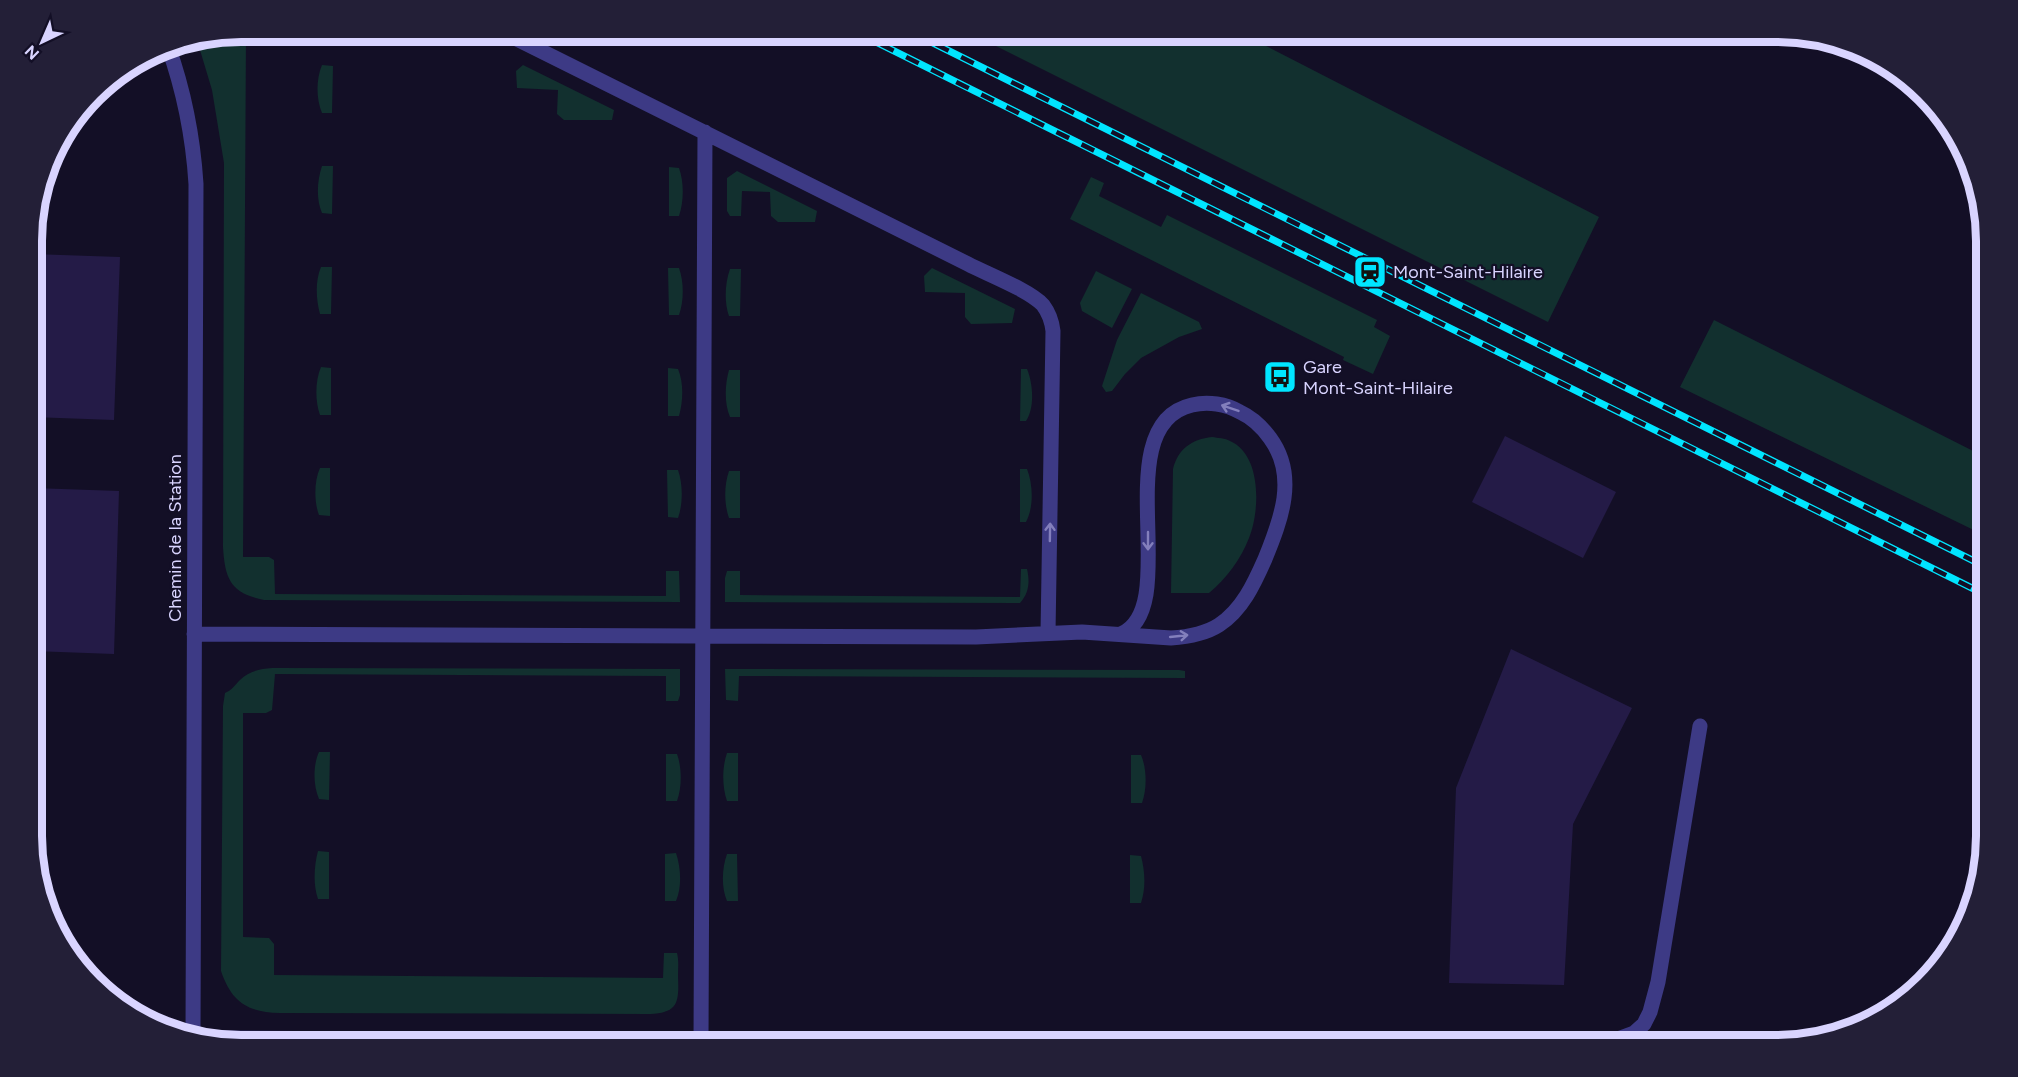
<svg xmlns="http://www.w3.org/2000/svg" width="2018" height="1077" font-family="Figtree,sans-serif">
  <rect width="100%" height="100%" fill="#130f26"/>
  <path fill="#12302f" d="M 241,32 L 246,32 L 243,557 L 269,557 L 274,560 L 275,594 L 666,596 L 666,571 L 679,571 L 680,602 L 264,600 C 231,593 225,580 223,547 L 224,163 L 212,90 L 197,40 Z
    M 968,32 L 1239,32 L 1599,217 L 1548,322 Z
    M 322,65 L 333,66 L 332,113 L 322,113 C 316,99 316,79 322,65 Z
    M 523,65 L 614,110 L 612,120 L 564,120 L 557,114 L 558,90 L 517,88 L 516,71 Z
    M 322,166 L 333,166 L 332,214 L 322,213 C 316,199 317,181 322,166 Z
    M 669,167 L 679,168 C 684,182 684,201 679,216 L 669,216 Z
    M 737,171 L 817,211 L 815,222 L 778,222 L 771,216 L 770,192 L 742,191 L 741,216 L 730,216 L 727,211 L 727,178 Z
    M 1091,177 L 1104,183 L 1099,196 L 1161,227 L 1167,215 L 1377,320 L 1374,327 L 1390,336 L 1373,374 L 1343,360 L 1344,357 L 1070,219 Z
    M 321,267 L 332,267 L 331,314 L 320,314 C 316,299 315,281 321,267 Z
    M 668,268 L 679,268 C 684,282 684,301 679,315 L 669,315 Z
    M 932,268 L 1015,309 L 1012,323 L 971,324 L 965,317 L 965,293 L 925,292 L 924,276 Z
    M 730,269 L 741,269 L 740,316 L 729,316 C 724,302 725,283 730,269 Z
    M 1096,271 L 1132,289 L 1112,328 L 1082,311 L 1080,303 Z
    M 1141,293 L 1199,322 L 1202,329 L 1179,337 L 1141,358 L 1125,374 L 1112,391 L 1106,392 L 1102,386 L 1117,340 Z
    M 1714,320 L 1985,457 L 1986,536 L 1680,387 Z
    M 321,367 L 331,368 L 331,415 L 320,415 C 315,401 315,381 321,367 Z
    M 668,368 L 678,369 C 684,383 683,402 679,416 L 668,416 Z
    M 1021,369 L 1027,369 C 1033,383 1035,408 1026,421 L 1020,421 Z
    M 729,370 L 740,370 L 740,417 L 730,417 C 724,403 725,384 729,370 Z
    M 1212,437 C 1218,438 1225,438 1230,441 C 1262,455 1260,511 1249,538 C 1241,559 1226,579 1209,593 L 1171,593 L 1173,469 C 1178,449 1192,439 1212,437 Z
    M 320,468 L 330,468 L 330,516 L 319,515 C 314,502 314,481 320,468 Z
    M 1020,469 L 1027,469 C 1033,484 1034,507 1026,522 L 1020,522 Z
    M 667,470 L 678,470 C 683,484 683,504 678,518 L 668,517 Z
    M 729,471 L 740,471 L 740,518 L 729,518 C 724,504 724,485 729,471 Z
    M 1021,569 L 1027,569 C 1030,582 1029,593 1020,603 L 725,602 L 725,578 L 727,571 L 740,571 L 740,595 L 1020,597 Z
    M 272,668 L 680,669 L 680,695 L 678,701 L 666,701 L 666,676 L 275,674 L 272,710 L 266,713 L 243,713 L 243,937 L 269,938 L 274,944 L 274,975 L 663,978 L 664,953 L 677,953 C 679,961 678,968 678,976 C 679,1001 679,1013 650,1014 L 280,1013 C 248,1012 232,1003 221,971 L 223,706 L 225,693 C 232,690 235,685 240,680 C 249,671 260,669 272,668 Z
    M 725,669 L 1179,670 L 1185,671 L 1185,678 L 739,676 L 738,701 L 726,700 Z
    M 319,752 L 330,752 L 329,800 L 319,799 C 313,785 313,765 319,752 Z
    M 727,753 L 738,753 L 738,801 L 727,801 C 722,787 722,767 727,753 Z
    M 666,754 L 677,754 C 682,768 682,787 677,801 L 666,801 Z
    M 1131,755 L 1141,755 C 1147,769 1147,789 1142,803 L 1131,803 Z
    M 318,851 L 329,852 L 329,899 L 318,899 C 313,885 314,866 318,851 Z
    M 676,853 C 681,868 682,887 676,901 L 665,901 L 665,854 Z
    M 727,854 L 737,854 L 738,901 L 727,901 C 721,887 722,868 727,854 Z
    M 1130,855 L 1141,856 C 1145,871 1146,888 1141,903 L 1130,903 Z"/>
  <path fill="#241b47" d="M 32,254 L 120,257 L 114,420 L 32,417 Z
    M 1505,436 L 1616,492 L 1583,558 L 1472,502 Z
    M 33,488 L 119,491 L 114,654 L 33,651 Z
    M 1511,649 L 1632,708 L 1573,824 L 1564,985 L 1449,983 L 1456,788 Z"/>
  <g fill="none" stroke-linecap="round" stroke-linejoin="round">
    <path stroke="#3d3a85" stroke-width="15" d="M 503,32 L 968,264 C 987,274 1029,290 1043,305 C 1049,313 1052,322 1053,331 L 1048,633
      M 168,46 C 184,91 193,136 196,184 L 193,1034
      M 194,634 L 976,637 L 1082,632 L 1171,638 C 1187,637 1205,634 1219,625 C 1242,610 1254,584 1265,559 C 1281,520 1298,476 1270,438 C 1262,427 1253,418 1240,412 C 1226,404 1208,401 1192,405 C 1104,425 1185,607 1121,634
      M 209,1038 L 1421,1045 L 1597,1042 L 1615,1040 L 1634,1033 L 1644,1024 L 1650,1012 L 1658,982 L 1700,726
      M 701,1041 L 705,132"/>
    <g stroke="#00e5ff" stroke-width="7">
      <path id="rail" d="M 856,32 L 1986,595
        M 911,32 L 1986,567"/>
    </g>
    <use href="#rail" stroke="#130f26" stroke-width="4.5" stroke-dasharray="14" stroke-linecap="butt"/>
  </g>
  <defs><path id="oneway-shaft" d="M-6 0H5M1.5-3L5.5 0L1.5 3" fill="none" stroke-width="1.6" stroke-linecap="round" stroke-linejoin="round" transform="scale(1.5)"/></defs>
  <g stroke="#837fbc">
    <use href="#oneway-shaft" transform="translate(1230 408) rotate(-161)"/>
    <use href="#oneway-shaft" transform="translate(1050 532) rotate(-89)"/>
    <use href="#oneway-shaft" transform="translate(1148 541) rotate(90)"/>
    <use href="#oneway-shaft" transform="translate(1179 636) rotate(-6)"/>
  </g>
  <defs>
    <g id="station-square" transform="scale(1.725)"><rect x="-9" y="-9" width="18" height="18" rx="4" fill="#00e5ff" stroke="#130f26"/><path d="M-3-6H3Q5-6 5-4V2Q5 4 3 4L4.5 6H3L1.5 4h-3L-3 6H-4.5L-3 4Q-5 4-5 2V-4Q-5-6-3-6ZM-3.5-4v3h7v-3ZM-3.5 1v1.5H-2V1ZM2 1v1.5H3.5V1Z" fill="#111"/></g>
    <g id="bus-square" transform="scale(1.725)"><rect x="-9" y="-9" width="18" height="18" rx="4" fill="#00e5ff" stroke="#130f26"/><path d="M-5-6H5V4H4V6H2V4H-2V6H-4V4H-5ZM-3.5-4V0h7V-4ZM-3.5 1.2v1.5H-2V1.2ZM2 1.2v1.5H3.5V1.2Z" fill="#111"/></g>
  </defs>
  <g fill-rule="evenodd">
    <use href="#station-square" x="1370" y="272"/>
    <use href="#bus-square" x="1280" y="377"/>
  </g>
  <g text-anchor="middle" stroke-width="4.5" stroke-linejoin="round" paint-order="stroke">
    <g font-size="18" fill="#d9d4ff" stroke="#130f26" text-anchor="start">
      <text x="1393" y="278">Mont-Saint-Hilaire</text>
      <text x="1303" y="373">Gare<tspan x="1303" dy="21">Mont-Saint-Hilaire</tspan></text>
    </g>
    <g font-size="18" fill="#d9d4ff" stroke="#130f26">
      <text transform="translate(175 538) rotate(-90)" y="6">Chemin de la Station</text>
    </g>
  </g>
  <path d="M0 0H2018V1077H0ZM241 42H1777A199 199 0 0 1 1976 241V836A199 199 0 0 1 1777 1035H241A199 199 0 0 1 42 836V241A199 199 0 0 1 241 42Z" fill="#231f37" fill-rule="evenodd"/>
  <path fill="none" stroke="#d9d4ff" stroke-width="8" d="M241 42H1777A199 199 0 0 1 1976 241V836A199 199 0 0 1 1777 1035H241A199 199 0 0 1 42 836V241A199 199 0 0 1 241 42Z"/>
  <g transform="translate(42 42) rotate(224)" stroke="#130f26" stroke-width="4.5" paint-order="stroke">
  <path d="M0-4.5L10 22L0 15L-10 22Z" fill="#d9d4ff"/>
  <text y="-9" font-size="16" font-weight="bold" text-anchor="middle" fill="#d9d4ff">N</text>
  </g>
</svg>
